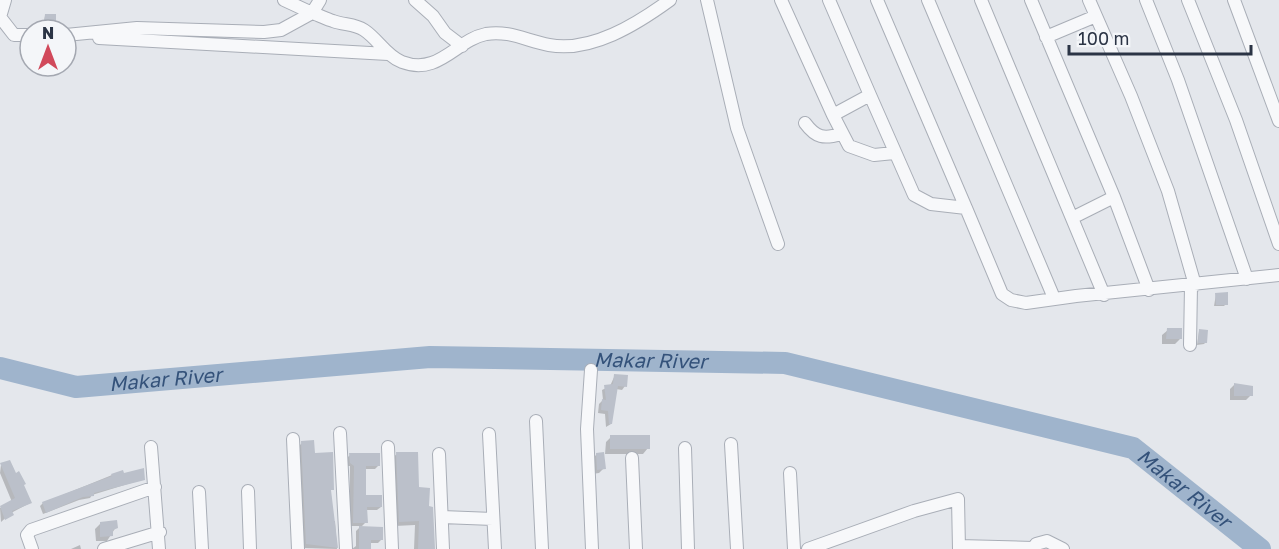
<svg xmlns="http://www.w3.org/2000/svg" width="1279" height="549" font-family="'Golos Text',sans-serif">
  <rect width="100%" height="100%" fill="#e4e7ec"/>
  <path fill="#0003" d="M 45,16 L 54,24 L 52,26 L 43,26 Z
    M 1216,294 L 1226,304 L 1224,306 L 1214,306 Z
    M 1168,330 L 1180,339 L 1175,344 L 1162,344 L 1162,335 Z
    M 1199,331 L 1206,342 L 1204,344 L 1197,345 Z
    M 615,375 L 625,386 L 622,390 L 616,389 L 611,424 L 606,427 L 605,414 L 598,413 L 599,404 L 603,400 L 602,390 L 610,386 Z
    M 1235,384 L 1251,395 L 1246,400 L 1230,400 L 1230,389 Z
    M 611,437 L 648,448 L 643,454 L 605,454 L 606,442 Z
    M 302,443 L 314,455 L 331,454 L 331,521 L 335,521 L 337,549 L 304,548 L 298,447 Z
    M 397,454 L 428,508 L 433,549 L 414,549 L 415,525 L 395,526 L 392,458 Z
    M 597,454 L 604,468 L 599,473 L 592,474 L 592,459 Z
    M 350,455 L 379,465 L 375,469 L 365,469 L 364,497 L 381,507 L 377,510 L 366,510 L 366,522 L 361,527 L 382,539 L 378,543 L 369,543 L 370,549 L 352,549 L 356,546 L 356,531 L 361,526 L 350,526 L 350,466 L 347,466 L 346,459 Z
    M 1,465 L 23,486 L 30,503 L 11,513 L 1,522 L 0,508 L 12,502 L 0,473 Z
    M 112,475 L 144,479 L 92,495 L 90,498 L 79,500 L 43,514 L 40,506 L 43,503 Z
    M 100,524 L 116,527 L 107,541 L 96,541 L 95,529 Z
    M 80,545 L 81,549 L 71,549 Z"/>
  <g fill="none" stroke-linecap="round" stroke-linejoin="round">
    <path stroke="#9fb4cc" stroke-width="22" id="s1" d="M 0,368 L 76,387 L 430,357 L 785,363 L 1133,448 L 1260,549"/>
  </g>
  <path fill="#bbc0ca" d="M 45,14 L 56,14 L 56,24 L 44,24 Z
    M 1228,292 L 1228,305 L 1216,305 L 1215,293 Z
    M 1167,328 L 1182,328 L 1182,339 L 1166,339 Z
    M 1199,329 L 1208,330 L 1207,343 L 1198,343 Z
    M 614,374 L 628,375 L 627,387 L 618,386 L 612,424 L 609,424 L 608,411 L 601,410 L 602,399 L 606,400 L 604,385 L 613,384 Z
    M 1234,383 L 1253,386 L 1253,396 L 1234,396 Z
    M 610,435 L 650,435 L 650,449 L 610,449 Z
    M 314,440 L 315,453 L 333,452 L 334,490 L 331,490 L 338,548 L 306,544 L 301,441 Z
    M 396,452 L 418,452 L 419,487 L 430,488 L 429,506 L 433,507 L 435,549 L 418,549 L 419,521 L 399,522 Z
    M 604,452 L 606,469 L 597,470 L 596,453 Z
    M 349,453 L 380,453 L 380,466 L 366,466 L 366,495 L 382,495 L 382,507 L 367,507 L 368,523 L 353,523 L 354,466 L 350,463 Z
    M 10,460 L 16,473 L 19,471 L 26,484 L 24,485 L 32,503 L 12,511 L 14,515 L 5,520 L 0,506 L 15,498 L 0,463 Z
    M 144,468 L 145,480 L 94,493 L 94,496 L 83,497 L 46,513 L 42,502 L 112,476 L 111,474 L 123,470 L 124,473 Z
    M 117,520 L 118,528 L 113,530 L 113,536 L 100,537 L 100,522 Z
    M 359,526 L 383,527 L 383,540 L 371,540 L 371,549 L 359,549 Z"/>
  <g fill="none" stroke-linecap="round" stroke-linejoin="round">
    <g stroke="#a9aeb7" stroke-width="14">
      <path id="minor" d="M 284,0 L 312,13 L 320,0
        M 415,0 L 433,16 L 445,33 L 462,46
        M 707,0 L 737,128 L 778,244
        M 781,0 L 833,115 L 870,95 L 914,195 L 931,204 L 966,208 L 1002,294 L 1011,300 L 1026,303 L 1076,296 L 1279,275
        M 829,0 L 870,95
        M 877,0 L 966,208
        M 928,0 L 1054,298
        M 981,0 L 1104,295
        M 1031,0 L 1114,197 L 1149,290
        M 1089,0 L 1131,96 L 1168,191 L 1195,285
        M 1146,0 L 1178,80 L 1247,279
        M 1188,0 L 1236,120 L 1279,244
        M 1234,0 L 1279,121
        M 0,17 L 14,35 L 30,35
        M 0,17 L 5,0
        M 66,35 L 137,28 L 264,32 L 281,30 L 312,13 C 319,15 326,19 333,21 C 344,25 355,24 364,30 C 378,39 386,56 402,62 C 439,76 456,40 486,34 C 509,30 527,41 549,45 C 591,53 637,24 670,0
        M 1046,37 L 1096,16
        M 99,38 L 388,54
        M 833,115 L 849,146 L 874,155 L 894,153
        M 805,123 C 816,138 824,139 841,134
        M 1072,218 L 1114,197
        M 1190,345 L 1191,286
        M 591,370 L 587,429 L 592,549
        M 536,421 L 542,549
        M 340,433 L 346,549
        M 489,434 L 495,549
        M 293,439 L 298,549
        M 731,444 L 737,549
        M 151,447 L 159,549
        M 388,447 L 392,549
        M 685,448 L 688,549
        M 439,454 L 443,549
        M 632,458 L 636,549
        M 790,473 L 794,549
        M 248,491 L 250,549
        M 199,492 L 202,549
        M 442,517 L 493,519
        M 959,546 L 1033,548
        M 32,549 L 27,535 L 31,530 L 155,487
        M 104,549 L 160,532
        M 808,549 L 914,511 L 958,499 L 959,549
        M 1033,549 L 1036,544 L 1047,541 L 1063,549"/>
    </g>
    <use href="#minor" stroke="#f7f8fa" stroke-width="12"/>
  </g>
  <g text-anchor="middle" stroke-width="4.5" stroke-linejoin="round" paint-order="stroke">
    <g font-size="20" font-style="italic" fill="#34527a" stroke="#f4f6f9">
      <text dy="7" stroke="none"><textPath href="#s1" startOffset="654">Makar River</textPath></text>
      <text dy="7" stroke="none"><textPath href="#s1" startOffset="168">Makar River</textPath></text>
      <text dy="7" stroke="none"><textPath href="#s1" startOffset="1212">Makar River</textPath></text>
    </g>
  </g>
  <g transform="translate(48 48)"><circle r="28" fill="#f4f6f9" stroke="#a4a8b1" stroke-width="1.5"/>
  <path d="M0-4.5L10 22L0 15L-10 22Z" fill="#d1495b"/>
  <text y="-9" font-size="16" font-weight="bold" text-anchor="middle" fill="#2b3445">N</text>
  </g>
  <path d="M1069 45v9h182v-9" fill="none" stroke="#2b3445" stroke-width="3"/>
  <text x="1078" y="45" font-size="18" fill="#2b3445" stroke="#f4f6f9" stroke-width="4.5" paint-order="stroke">100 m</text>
</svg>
